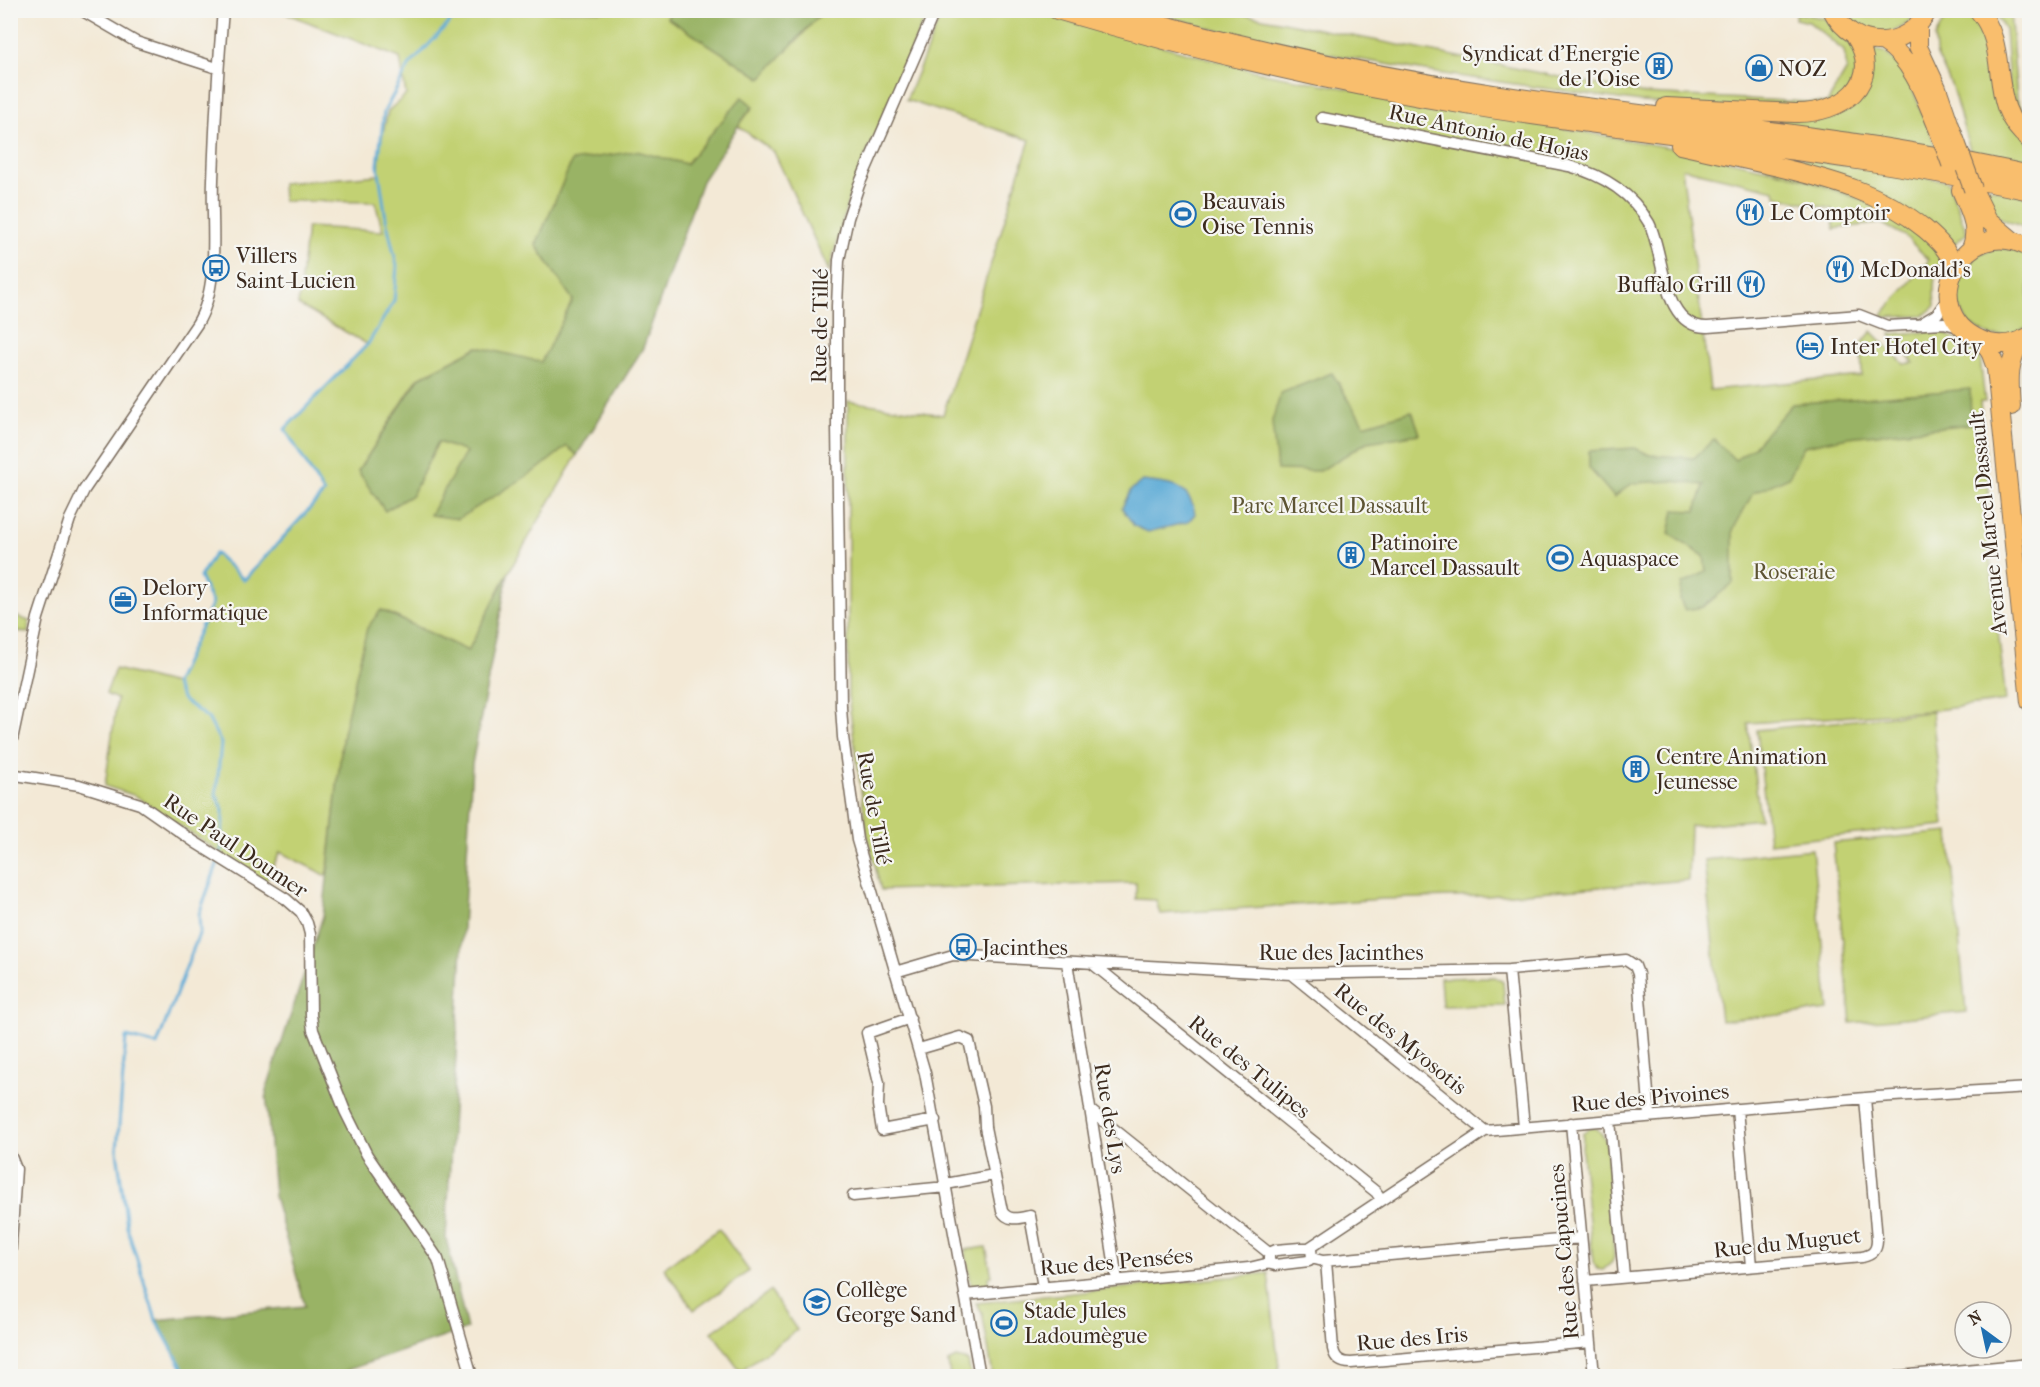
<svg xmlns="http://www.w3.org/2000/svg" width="2040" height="1387" font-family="'IM FELL French Canon',serif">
  <rect width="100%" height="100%" fill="#f6f6f2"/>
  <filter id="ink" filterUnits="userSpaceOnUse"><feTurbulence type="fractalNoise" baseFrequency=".0167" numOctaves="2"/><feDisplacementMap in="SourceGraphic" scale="12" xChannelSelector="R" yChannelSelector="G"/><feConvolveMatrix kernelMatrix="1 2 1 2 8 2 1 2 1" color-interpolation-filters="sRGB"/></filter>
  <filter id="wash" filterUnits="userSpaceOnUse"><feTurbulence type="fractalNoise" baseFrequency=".008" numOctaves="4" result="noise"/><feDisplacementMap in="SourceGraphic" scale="24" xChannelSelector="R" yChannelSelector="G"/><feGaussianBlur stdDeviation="1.35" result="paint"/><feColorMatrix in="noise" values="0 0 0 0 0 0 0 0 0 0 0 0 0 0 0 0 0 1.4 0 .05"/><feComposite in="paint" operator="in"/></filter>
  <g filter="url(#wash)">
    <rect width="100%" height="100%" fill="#f3e9d6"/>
    <path fill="#c2d173" stroke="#7e7e48" stroke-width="1.5" d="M 280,11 L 671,11 L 667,18 L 795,43 L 823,11 L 928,11 L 851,190 L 829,271 L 774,152 L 738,126 L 753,107 L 742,98 L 686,164 L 636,151 L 536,245 L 573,300 L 541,363 L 478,347 L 418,378 L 358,471 L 412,495 L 438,442 L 466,451 L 538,469 L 567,446 L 577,455 L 508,573 L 468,651 L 382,610 L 343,733 L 327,876 L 280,852 L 265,883 L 136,796 L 105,786 L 117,699 L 106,694 L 115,669 L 175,684 L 212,603 L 200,577 L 215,553 L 245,580 L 324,494 L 285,429 L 367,344 L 298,305 L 307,227 L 383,231 L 375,202 L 283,201 L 282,183 L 379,175 L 380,146 L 388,111 L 406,95 L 400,58 Z
      M 943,11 L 1032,11 L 1263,73 L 1677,149 L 1825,182 L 1895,211 L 1944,255 C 1933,275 1933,285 1935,306 L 1923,316 L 1885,317 L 1882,315 L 1929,260 L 1905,236 L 1881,223 L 1834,229 L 1832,209 L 1776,196 L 1775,190 L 1682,168 L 1710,390 L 1862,376 L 1861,344 L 1872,331 L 1904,364 L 1914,363 L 1894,341 L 1891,334 L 1942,331 L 1980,357 L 1985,402 L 1980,402 L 1990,503 L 1984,504 L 2006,701 L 1928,711 L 1748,723 L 1760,819 L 1690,826 L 1688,880 L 1487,896 L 1383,899 L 1160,914 L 1156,900 L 1136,899 L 1136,883 L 881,890 L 867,833 L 848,696 L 848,401 L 943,415 L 1030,140 L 906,100 Z
      M 1149,11 L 1228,11 L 1645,94 L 1827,103 L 1847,69 L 1844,51 L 1809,22 L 1795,19 L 1796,13 L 1824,18 L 1854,47 L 1862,63 L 1861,73 L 1856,84 L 1841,100 L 1829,107 L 1801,112 L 1641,102 L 1437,73 L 1255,41 Z
      M 1842,11 L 1918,11 C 1914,15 1910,22 1905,25 C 1883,41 1856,30 1842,11 Z
      M 1949,11 L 1972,11 L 1981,20 L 2029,145 L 2029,167 L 1972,157 L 1952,87 L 1936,53 L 1935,37 Z
      M 1993,11 L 2010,11 L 2017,99 L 2027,121 L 2029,122 L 2029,134 L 2010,99 L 2005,29 Z
      M 1865,48 L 1884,52 L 1903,67 L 1930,131 L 1936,150 L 1701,113 L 1846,103 Z
      M 1703,143 L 1948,181 L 1967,233 L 1949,248 L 1920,221 Z
      M 1983,186 L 2029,197 L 2029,228 C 2014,224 1989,218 1985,200 C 1984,195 1984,191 1983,186 Z
      M 1995,248 L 2014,249 L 2029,258 L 2029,326 L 2009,336 L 1991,336 L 1969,324 L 1957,302 L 1958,278 L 1978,254 Z
      M 2029,358 L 2029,397 L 2023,397 C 2023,385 2018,365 2029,358 Z
      M 10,614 L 29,621 L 28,633 L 11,630 Z
      M 1932,712 L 1944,825 L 1769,843 L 1757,730 Z
      M 1949,832 L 1966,1012 L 1851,1023 L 1833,843 Z
      M 1812,849 L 1829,1010 L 1721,1021 L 1704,860 Z
      M 1495,977 L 1503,982 L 1505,1005 L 1442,1006 L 1440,978 Z
      M 1590,1128 L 1595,1128 C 1603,1133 1605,1137 1607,1147 L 1614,1257 L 1612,1262 L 1603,1270 L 1597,1269 L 1593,1262 L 1582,1151 L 1583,1133 Z
      M 719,1229 L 749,1271 L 694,1310 L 664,1268 Z
      M 986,1247 L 992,1276 L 988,1277 L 989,1288 L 972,1290 L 965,1250 Z
      M 1268,1273 L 1280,1376 L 993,1376 L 982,1312 L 976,1303 Z
      M 770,1291 L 797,1330 L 740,1371 L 712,1332 Z
      M 956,1358 L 968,1361 L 971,1376 L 950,1376 L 948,1362 Z"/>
    <path fill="#99b365" stroke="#6a6e42" stroke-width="1.5" d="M 671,11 L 671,10 L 823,11 L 761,78 L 667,18 Z
      M 742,97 L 753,106 L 738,126 L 702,181 L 643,348 L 577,455 L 567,446 L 538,469 L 458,519 L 430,515 L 466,452 L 438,442 L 412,495 L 385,511 L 358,471 L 419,378 L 478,347 L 541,362 L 573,300 L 536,245 L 572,161 L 636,151 L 686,164 Z
      M 1332,373 L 1364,425 L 1412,411 L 1420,434 L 1367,442 L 1320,471 L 1277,470 L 1272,421 L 1281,393 Z
      M 1970,389 L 1971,424 L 1848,437 L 1804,446 L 1789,477 L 1753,493 L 1733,530 L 1733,583 L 1703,607 L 1685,610 L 1680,600 L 1682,584 L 1706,572 L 1704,556 L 1669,534 L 1674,510 L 1696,511 L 1704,485 L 1673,481 L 1633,483 L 1614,497 L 1589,468 L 1589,451 L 1635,448 L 1650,455 L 1694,458 L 1714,439 L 1735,460 L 1754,447 L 1792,404 Z
      M 508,573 L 472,764 L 446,1238 L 467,1329 L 347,1370 L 349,1376 L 187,1376 L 156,1320 L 305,1306 L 274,1196 L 266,1091 L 323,916 L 343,733 L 367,628 L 381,610 L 468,651 Z"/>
    <path fill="#5caad6" stroke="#4c6a7a" stroke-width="1.5" d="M 1142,481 C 1167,484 1190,483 1195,514 L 1188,522 L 1148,532 L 1134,526 L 1122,508 L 1130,491 Z"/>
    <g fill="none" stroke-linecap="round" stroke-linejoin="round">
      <path stroke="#5caad6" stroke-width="3" d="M 315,398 L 368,344 L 394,301 L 397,266 L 386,219 L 378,165 L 384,112 L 409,66 L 461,10
        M 220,855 L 222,848 L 223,810 L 216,795 L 221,743 L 208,718 L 183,700 L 175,684 L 212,603 L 200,577 L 215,553 L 244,580 L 324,493 L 285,429 L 313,400
        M 187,1376 L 156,1320 L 127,1227 L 117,1150 L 126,1037 L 157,1045 L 200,931 L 199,914 L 218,862"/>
    </g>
  </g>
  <g filter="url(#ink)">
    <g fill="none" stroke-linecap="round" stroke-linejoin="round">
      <g stroke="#7b6d5e" stroke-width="13">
        <path id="street" d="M 81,10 L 136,42 L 217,68
          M 935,10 L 859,185 L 848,218 L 839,260 L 837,306 L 837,426 L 841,707 L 843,737 L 857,840 L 925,1073 L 980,1376
          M 1322,118 L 1569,166 C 1603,175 1631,192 1649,223 C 1665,254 1661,329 1708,327 L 1859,315 L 1887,326 L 1944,323 L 1963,328
          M 1922,323 L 1937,314 L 1949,297
          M 10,749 L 38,618 L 70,519 L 84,490 L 197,324 C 221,285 211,224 213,180 C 215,123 218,67 223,10
          M 10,774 L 79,785 L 140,804 L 196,843 L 286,899 L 301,912 L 307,923 L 310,934 L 311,1015 L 313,1030 L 345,1111 L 367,1155 L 438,1259 L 472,1376
          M 1067,962 L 1117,1280
          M 1093,964 L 1376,1192 L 1381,1199
          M 1509,970 L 1524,1127
          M 895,972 L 953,955 L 1291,974 L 1509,970 L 1626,960 L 1635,966 L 1638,974 L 1650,1116
          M 1291,974 L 1485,1131
          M 910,1018 L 867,1033 L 879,1083 L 878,1105 L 882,1130 L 935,1120
          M 919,1049 L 960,1037 L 969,1041 L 984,1106 L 985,1127 L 1002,1211 C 1008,1222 1020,1218 1030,1216 L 1043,1287
          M 1737,1109 L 1751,1266
          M 1090,1110 L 1269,1253
          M 1610,1120 L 1624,1277
          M 1571,1123 L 1594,1376
          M 10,1154 L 16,1169 L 10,1259
          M 946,1184 L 994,1175
          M 853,1196 L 946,1187
          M 1300,1248 L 1307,1248 L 1311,1250 L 1312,1257 L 1309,1261 L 1275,1265 L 1271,1264 L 1269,1260 L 1269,1253 L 1276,1250 Z
          M 1309,1248 L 1485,1131 L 1877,1097 L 2030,1088
          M 1311,1258 L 1323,1261 L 1581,1238
          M 1326,1261 L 1333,1349 C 1335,1359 1341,1363 1351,1363 L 1591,1342
          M 1585,1281 L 1862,1257 C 1872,1255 1877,1251 1877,1240 L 1865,1098
          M 965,1295 L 1249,1268 L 1270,1263
          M 1899,1376 L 2030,1364"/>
      </g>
      <g stroke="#7b6d5e" stroke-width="20">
        <path id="primary" d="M 1057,10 C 1196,51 1336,84 1478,107 C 1662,136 1847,152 2030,191
          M 1108,10 C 1237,46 1367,75 1499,95 C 1676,121 1855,136 2030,175
          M 1832,10 C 1853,52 1908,51 1928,10
          M 1978,10 C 2013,50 1984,105 2030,140
          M 1918,26 L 1918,47 L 1937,88 L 1949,123
          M 1884,42 C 1912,59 1925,97 1937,126
          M 1666,107 L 1795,113 C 1841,114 1885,84 1855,36
          M 1680,145 C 1711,152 1743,159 1774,166 C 1829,179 1880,192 1925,229 C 1938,240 1950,251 1954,269
          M 1973,189 L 1988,220 L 2013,241
          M 1961,190 C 1969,209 1980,228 1971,249
          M 2028,337 C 2013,345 1995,347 1979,339 C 1914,309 1964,210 2030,248
          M 1984,341 L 1991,354 L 1996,368 L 2030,702
          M 2011,406 C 2009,381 2007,360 2023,339"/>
      </g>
      <use href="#street" stroke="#fff" stroke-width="10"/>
      <use href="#primary" stroke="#f9be6d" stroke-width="18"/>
      <g stroke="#7b6d5e" stroke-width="20" stroke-linecap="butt">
        <path id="primary-bridge" d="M 1949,123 L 1973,189
          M 1937,126 L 1951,164"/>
      </g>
      <use href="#primary-bridge" stroke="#f9be6d" stroke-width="18"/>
    </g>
  </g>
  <defs>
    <g id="building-ring" transform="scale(1.35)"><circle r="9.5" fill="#f6f6f2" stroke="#1f6fb2" stroke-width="1.5"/><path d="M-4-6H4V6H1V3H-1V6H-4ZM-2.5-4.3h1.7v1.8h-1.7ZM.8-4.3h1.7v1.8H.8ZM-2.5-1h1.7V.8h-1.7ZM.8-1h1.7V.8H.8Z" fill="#1f6fb2"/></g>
    <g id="shop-ring" transform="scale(1.35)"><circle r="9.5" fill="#f6f6f2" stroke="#1f6fb2" stroke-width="1.5"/><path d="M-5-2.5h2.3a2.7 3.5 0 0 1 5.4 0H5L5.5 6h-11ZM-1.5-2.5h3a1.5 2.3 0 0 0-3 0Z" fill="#1f6fb2"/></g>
    <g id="restaurant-ring" transform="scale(1.35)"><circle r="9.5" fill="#f6f6f2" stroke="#1f6fb2" stroke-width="1.5"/><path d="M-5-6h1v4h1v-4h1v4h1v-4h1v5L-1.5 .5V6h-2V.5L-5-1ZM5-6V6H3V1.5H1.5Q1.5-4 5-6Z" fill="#1f6fb2"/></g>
    <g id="stadium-ring" transform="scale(1.35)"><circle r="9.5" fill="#f6f6f2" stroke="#1f6fb2" stroke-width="1.5"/><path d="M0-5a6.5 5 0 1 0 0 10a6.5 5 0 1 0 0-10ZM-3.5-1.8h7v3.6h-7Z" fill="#1f6fb2"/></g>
    <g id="bus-ring" transform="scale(1.35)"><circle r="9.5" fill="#f6f6f2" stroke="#1f6fb2" stroke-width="1.5"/><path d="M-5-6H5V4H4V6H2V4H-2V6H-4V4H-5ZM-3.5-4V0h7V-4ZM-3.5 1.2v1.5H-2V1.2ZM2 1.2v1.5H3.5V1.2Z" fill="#1f6fb2"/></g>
    <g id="hotel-ring" transform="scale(1.35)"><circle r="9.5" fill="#f6f6f2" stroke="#1f6fb2" stroke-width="1.5"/><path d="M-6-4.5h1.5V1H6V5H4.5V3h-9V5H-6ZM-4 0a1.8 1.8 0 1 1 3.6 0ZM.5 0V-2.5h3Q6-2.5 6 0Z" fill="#1f6fb2"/></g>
    <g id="office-ring" transform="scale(1.35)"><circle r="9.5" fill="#f6f6f2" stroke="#1f6fb2" stroke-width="1.5"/><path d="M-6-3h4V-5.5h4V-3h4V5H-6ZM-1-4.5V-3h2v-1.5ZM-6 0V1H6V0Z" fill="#1f6fb2"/></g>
    <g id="school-ring" transform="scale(1.35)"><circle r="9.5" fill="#f6f6f2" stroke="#1f6fb2" stroke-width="1.5"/><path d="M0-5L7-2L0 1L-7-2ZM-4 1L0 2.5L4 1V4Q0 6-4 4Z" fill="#1f6fb2"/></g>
  </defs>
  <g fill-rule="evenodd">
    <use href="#building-ring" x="1659" y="66"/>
    <use href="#shop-ring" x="1759" y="68"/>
    <use href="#restaurant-ring" x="1750" y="212"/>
    <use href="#stadium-ring" x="1183" y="214"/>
    <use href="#bus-ring" x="216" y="268"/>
    <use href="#restaurant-ring" x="1840" y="269"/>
    <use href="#restaurant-ring" x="1751" y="284"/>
    <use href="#hotel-ring" x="1810" y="346"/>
    <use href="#building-ring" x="1351" y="555"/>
    <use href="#stadium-ring" x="1560" y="558"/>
    <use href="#office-ring" x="123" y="600"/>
    <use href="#building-ring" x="1636" y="769"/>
    <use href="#bus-ring" x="963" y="947"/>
    <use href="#school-ring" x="817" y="1302"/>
    <use href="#stadium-ring" x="1004" y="1323"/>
  </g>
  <g text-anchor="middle" stroke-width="4.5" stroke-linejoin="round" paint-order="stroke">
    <g font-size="22" fill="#3b2a1e" stroke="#f6f6f2" text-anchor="start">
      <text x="1640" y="61" text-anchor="end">Syndicat d'Energie<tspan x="1640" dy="25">de l'Oise</tspan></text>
      <text x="1778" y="76">NOZ</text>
      <text x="1202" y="209">Beauvais<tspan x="1202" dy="25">Oise Tennis</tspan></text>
      <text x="1770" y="220">Le Comptoir</text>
      <text x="236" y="263">Villers<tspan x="236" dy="25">Saint-Lucien</tspan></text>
      <text x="1860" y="277">McDonald's</text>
      <text x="1732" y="292" text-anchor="end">Buffalo Grill</text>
      <text x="1830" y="354">Inter Hotel City</text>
      <text x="1370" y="550">Patinoire<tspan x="1370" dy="25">Marcel Dassault</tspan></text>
      <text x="1580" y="566">Aquaspace</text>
      <text x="142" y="595">Delory<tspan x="142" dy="25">Informatique</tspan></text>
      <text x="1656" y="764">Centre Animation<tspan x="1656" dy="25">Jeunesse</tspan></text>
      <text x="982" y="955">Jacinthes</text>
      <text x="836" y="1297">Collège<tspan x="836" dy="25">George Sand</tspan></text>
      <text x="1024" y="1318">Stade Jules<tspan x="1024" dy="25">Ladoumègue</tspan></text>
    </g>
    <g font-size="22" fill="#3b2a1e" stroke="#f6f6f2">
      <text transform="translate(1489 132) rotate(12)" y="8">Rue Antonio de Hojas</text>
      <text transform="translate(819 326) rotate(-89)" y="8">Rue de Tillé</text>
      <text transform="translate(1987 523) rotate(-96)" y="8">Avenue Marcel Dassault</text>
      <text transform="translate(875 808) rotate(80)" y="8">Rue de Tillé</text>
      <text transform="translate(236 845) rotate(34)" y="8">Rue Paul Doumer</text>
      <text x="1341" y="960">Rue des Jacinthes</text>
      <text transform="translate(1401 1038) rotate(39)" y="8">Rue des Myosotis</text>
      <text transform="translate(1250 1066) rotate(39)" y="8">Rue des Tulipes</text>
      <text transform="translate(1650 1097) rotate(-5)" y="8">Rue des Pivoines</text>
      <text transform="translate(1111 1118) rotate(81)" y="8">Rue des Lys</text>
      <text transform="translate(1787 1242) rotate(-6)" y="8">Rue du Muguet</text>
      <text transform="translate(1563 1252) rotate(-95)" y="8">Rue des Capucines</text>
      <text transform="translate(1116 1261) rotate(-5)" y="8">Rue des Pensées</text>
      <text transform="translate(1412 1338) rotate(-5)" y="8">Rue des Iris</text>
    </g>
    <g font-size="22" fill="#5d5433" stroke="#f6f6f2">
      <text x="1330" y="513">Parc Marcel Dassault</text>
      <text x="1794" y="579">Roseraie</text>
    </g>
  </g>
  <rect width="2040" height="1387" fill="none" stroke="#f6f6f2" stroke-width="36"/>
  <g transform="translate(1983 1330) rotate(327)"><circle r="28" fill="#f6f6f2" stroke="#aba49d" stroke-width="1.5"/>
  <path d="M0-4.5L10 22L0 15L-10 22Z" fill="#1f6fb2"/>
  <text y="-9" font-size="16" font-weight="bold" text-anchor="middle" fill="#3b2a1e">N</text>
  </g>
</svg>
